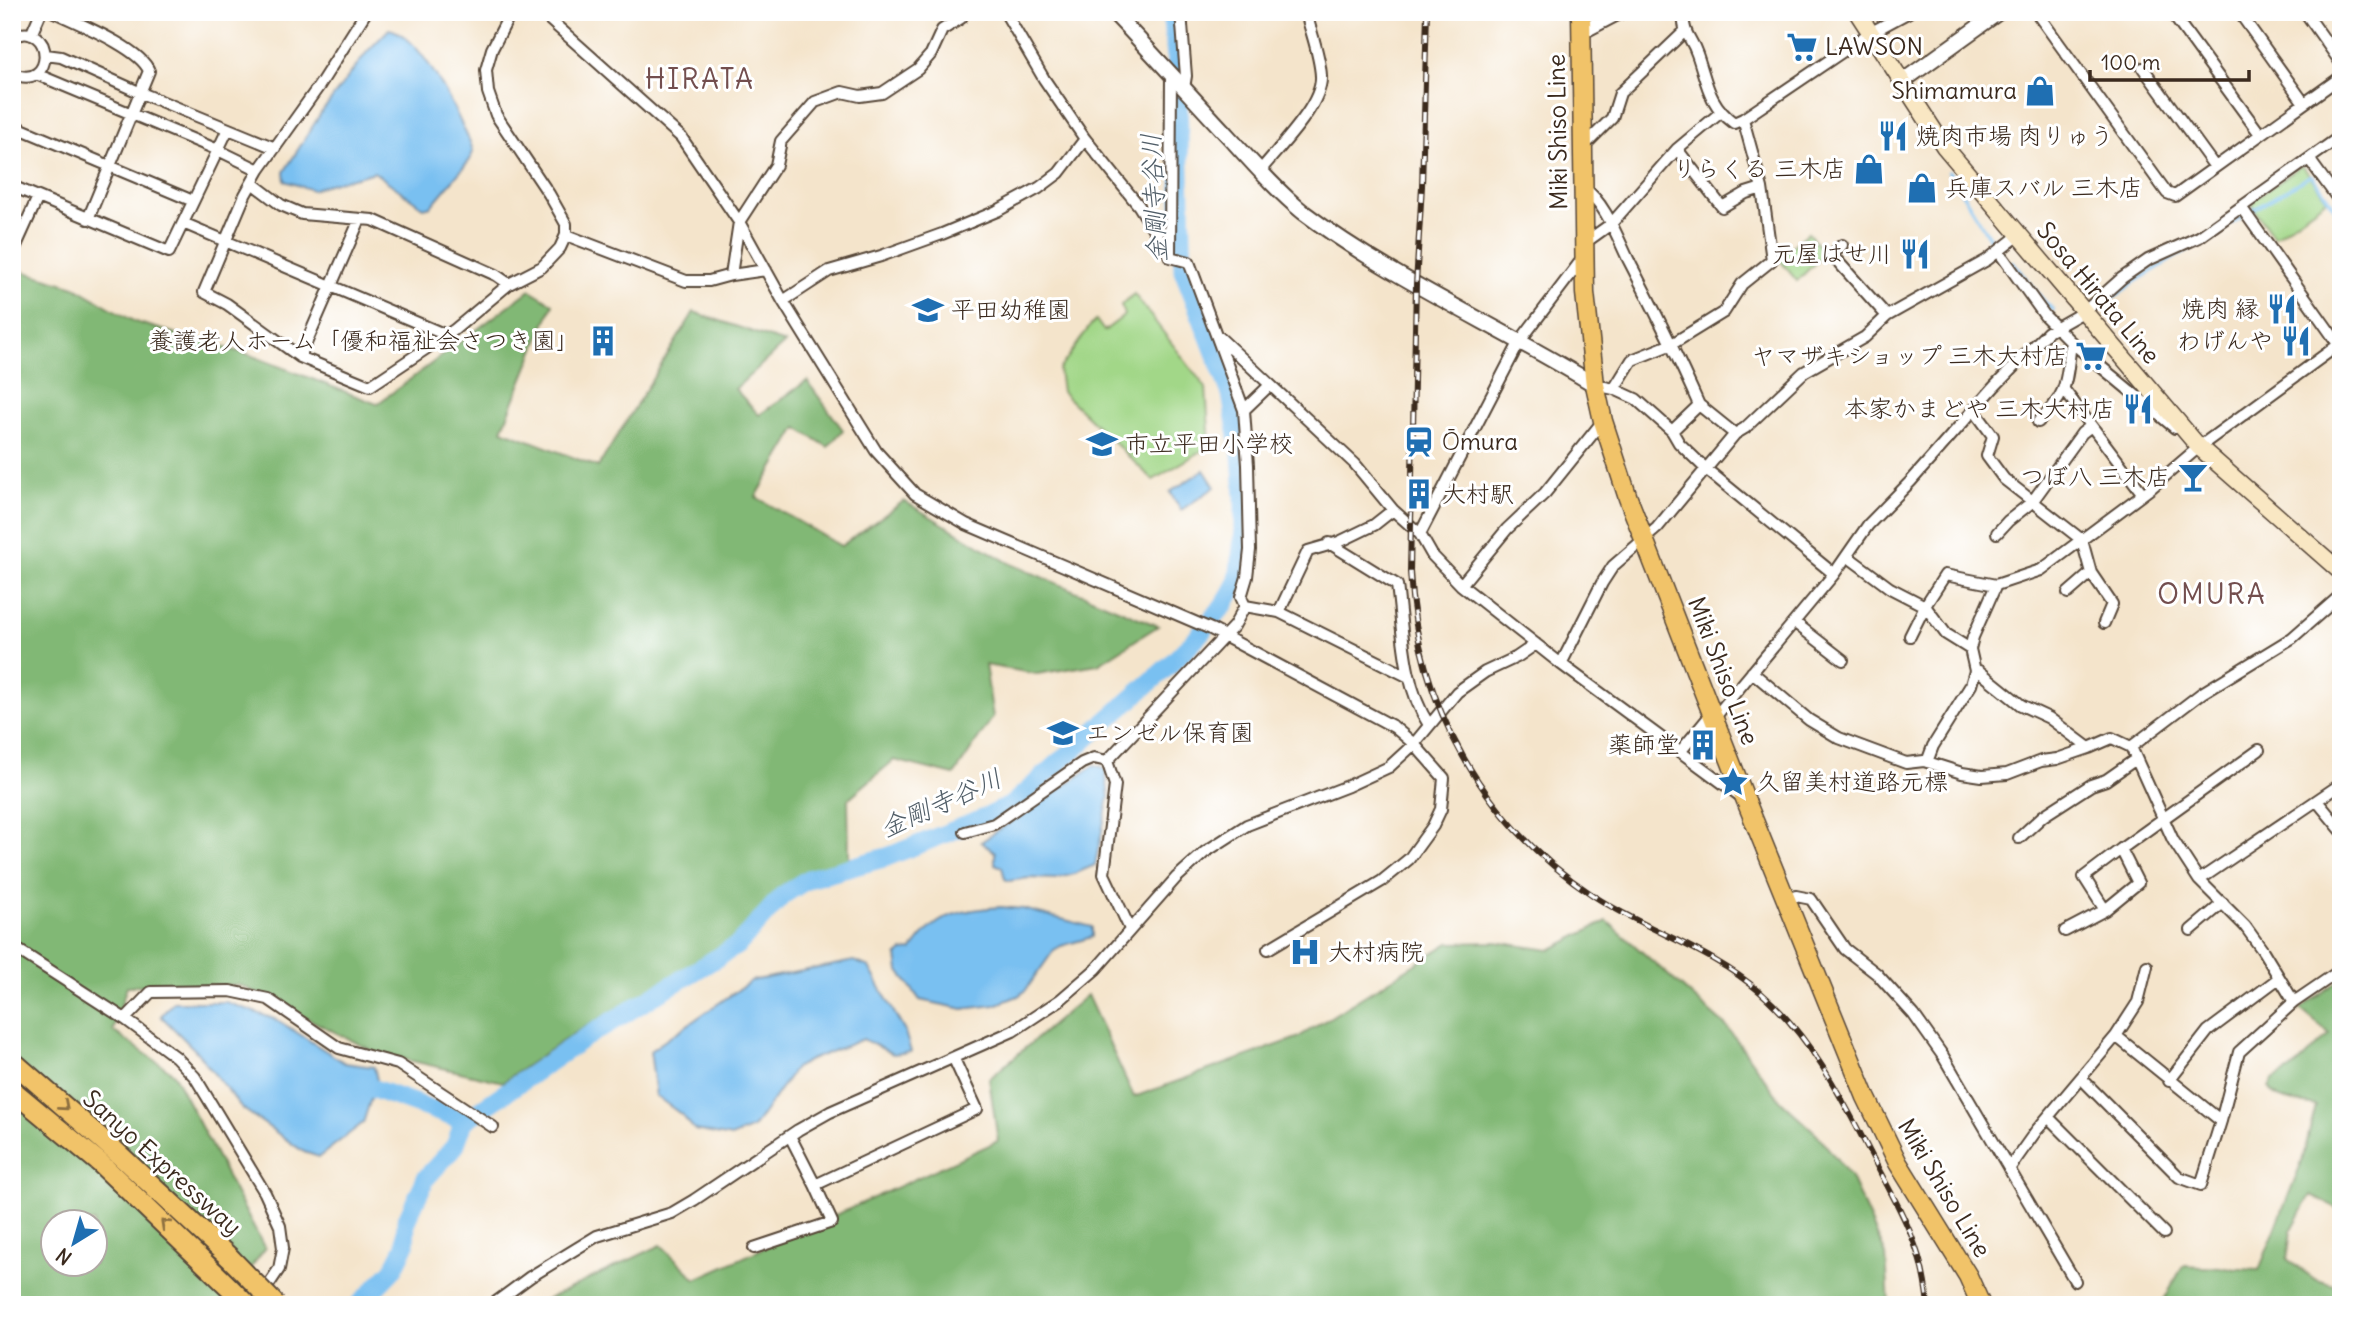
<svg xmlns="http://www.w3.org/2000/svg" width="2353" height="1317" font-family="Delius,'Klee One',sans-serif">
  <rect width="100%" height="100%" fill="#fff"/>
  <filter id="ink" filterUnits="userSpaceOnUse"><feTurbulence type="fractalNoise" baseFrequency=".0143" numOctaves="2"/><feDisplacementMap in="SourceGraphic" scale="14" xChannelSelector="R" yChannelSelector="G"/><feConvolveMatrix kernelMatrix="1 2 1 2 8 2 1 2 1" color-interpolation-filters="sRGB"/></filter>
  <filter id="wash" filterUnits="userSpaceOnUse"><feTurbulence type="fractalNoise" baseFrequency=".00686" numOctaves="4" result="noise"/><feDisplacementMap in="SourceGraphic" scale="28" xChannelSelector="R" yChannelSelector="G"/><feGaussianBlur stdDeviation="1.57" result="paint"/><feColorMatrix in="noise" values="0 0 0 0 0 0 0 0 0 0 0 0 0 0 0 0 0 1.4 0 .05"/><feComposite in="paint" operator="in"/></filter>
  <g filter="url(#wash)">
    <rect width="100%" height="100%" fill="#f4e4cb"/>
    <path fill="#a2d788" stroke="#6e8053" stroke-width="2" d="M 2302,165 L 2327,199 L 2274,237 L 2253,208 L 2253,200 Z
      M 1808,233 L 1825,253 L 1797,281 L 1778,258 Z
      M 1134,294 L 1206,388 L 1210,446 L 1153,480 L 1062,392 L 1059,370 L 1090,326 L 1096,320 L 1104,331 L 1125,315 L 1121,305 Z"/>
    <path fill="#81b874" stroke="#5e7149" stroke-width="2" fill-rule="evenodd" d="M 12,268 L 75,287 L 135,322 L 250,355 L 377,404 L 530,290 L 553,304 L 502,430 L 598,467 L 694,312 L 785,343 L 735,389 L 759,415 L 807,381 L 843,430 L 828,447 L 797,428 L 756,497 L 841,546 L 904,501 L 1011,564 L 1158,626 L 1098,664 L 1037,674 L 985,665 L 993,717 L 954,775 L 894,760 L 848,799 L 849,859 L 784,884 L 732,942 L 570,1036 L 503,1082 L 377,1053 L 240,985 L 127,986 L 113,1031 L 173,1073 L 265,1249 L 222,1305 L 12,1305 ZM 52,1222 L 94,1222 L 94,1264 L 52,1264 Z
      M 1607,921 L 1727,1027 L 1781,1101 L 1817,1134 L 1850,1176 L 1886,1255 L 1889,1305 L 535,1305 L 661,1245 L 696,1279 L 998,1141 L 989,1079 L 1087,995 L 1134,1097 L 1297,1038 L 1449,943 L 1496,942 L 1550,950 Z
      M 2338,981 L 2341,984 L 2341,1210 L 2311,1195 L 2291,1231 L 2287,1259 L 2316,1280 L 2338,1286 L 2341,1290 L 2341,1305 L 2161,1305 L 2183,1266 L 2259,1270 L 2302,1161 L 2316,1106 C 2300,1102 2276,1103 2269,1087 L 2273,1080 L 2295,1067 L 2330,1034 L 2300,1009 Z"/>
    <path fill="#79c0f1" stroke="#5a7588" stroke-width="2" d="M 389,29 C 422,35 457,114 470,142 L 473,151 L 470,160 L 431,206 L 424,208 L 374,172 C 353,179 332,181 312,190 L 285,181 L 284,172 L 321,113 L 367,52 Z
      M 1204,470 L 1215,487 L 1181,510 L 1170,492 Z
      M 1095,765 L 1102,767 L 1105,770 L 1109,797 L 1095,865 L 1074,874 L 1055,879 L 1029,878 L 1009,881 L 1005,879 L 1002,867 L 995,864 L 995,852 L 981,842 Z
      M 1001,907 L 1023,909 L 1092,927 L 1092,937 L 1061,946 L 1054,950 L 1025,991 L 1018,996 L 995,1005 L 963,1009 L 920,1000 L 899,971 L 897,956 L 903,951 L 912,950 C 935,914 960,910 1001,907 Z
      M 854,961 L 869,967 L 905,1032 L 911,1052 L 893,1054 L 863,1039 L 810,1060 L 795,1068 L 753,1128 L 731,1137 L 695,1130 L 682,1115 L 656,1096 L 650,1051 L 751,981 Z
      M 173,1002 L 226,1002 L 277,1020 L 345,1063 L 374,1067 L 377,1080 L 363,1123 L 319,1157 L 304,1152 L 242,1108 L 195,1050 L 161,1016 Z"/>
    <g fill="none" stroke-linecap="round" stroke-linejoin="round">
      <path stroke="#79c0f1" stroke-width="3.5" d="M 1949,172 L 1991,240 L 2000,249
        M 2012,262 C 2027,278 2037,296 2053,310
        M 2095,312 L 2131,284 L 2311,175 L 2341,216"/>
      <path stroke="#79c0f1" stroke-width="19" d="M 374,1089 L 464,1121
        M 359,1305 L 393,1270 L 405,1246 L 406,1221 L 426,1178 L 455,1146 L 464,1121 L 583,1039 L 738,945 L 783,895 L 808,879 L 887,857 L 987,817 L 1011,805 L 1172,663 L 1197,637 L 1225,604 L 1238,580 L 1244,531 L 1244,497 L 1241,455 L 1231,394 L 1183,270 L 1177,66 L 1171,12"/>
    </g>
  </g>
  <g filter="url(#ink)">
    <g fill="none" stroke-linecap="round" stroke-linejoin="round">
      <g stroke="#574638" stroke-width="14">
        <path id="minor" d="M 54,12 C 77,23 140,48 149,71 L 88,219
          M 366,12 L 319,86 L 259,170 L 245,195 L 204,292 L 227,304 L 300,357 L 370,386 L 454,330 L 509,284 L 542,267 L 560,248 L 566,235 L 566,224 L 549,194 L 496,115 L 488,92 L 486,70 L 492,49 L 511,12
          M 541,12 L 681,137 L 739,222 L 783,301 L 876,451 L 915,494 L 966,524 L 1211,629 L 1394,727 L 1414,744 L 1444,778 L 1441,809 L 1433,826 L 1409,859 L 1382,881 L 1268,949
          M 1005,12 L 1044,79 L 1085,139 L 1139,206 L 1170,256
          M 1181,12 L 1186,76 L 1184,88
          M 1683,12 C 1684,38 1690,34 1697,54 C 1707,82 1708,104 1734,123 L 1743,119 L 1870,33 L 1909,12
          M 2036,12 L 2167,193 L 2175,196 L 2341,77
          M 2171,12 L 2260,134
          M 2239,12 L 2304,103
          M 2305,12 L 2341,63
          M 31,35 L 41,12
          M 12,37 C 55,17 56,94 12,73
          M 46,55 L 61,57 L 141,93 L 275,148
          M 2143,68 L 2215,167
          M 36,74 L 218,150 L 259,170
          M 12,125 L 193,201
          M 1582,148 L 1612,118 L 1620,93 L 1684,32
          M 1677,149 L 1722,207 L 1746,193 L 1762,188
          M 2309,159 L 2341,203
          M 1260,171 C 1278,148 1323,105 1321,76 C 1320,55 1311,33 1306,12
          M 252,183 L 281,205 L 302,214 L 373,220 L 496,275 L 509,284
          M 12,186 L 169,252 L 228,129
          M 1583,187 C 1605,203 1616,234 1628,259 C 1653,307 1677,355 1699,405 L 1672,431
          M 2241,207 L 2341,348
          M 183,223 L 446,335
          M 566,235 L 686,281 L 709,281 L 731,275 L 766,270
          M 1583,244 L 1611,224 L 1677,149 L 1720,113
          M 1842,245 L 1832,255 L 1887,316
          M 12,246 L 15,248 L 38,197
          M 1999,252 L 2045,316 L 2071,342 L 2175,428
          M 731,275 L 739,222 L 776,165 L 781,141 L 815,102 L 842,92 L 860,96 L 882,93 L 918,69 L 931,54 L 942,30 L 961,18 L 964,12
          M 783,301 L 829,271 L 881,256 L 942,234 L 997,211 L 1039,188 L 1059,173 L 1085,139
          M 1219,337 L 1355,464 L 1393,510 L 1420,534 L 1432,555 L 1461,585 L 1561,664 L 1743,798
          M 300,357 L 360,219
          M 1595,385 L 1614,389 L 1636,399 L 1672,431 L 1679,443 L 1706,469 L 1834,574
          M 1614,389 L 1632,360 L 1672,344 L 1724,312 L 1742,284 L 1772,260 L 1762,188 L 1743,119
          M 2065,391 L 2143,494
          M 1699,405 L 1735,434
          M 1244,410 L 1270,385
          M 1974,410 L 1993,436 L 1987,456 L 2004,479 L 2082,540 L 2091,573 L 2068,593
          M 2038,422 C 2069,394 2066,381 2071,342
          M 1997,533 L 2008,521 L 2032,502 L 2082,433 L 2091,426
          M 1420,534 L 1520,341 L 1583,258
          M 1329,543 L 1397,585 C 1403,631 1403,685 1429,725
          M 1847,556 L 1890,588 L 1925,606 L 1946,634 L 1970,649
          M 2091,573 L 2112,604 L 2104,623
          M 1461,585 L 1507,529 L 1545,493 L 1603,421
          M 1245,606 L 1279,612 L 1308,551 L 1339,542 L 1374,525 L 1393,510
          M 1279,612 L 1409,677
          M 1794,622 L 1843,660
          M 1910,636 L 1925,606 L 1945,575 L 1996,585
          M 1561,664 L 1602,583 L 1613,566 L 1657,528 L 1735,434 L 1745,428 L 1804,372 L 1865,337 L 1887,316 L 1987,260 L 2019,235
          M 1975,671 L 1979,671 L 2021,705 L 2049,718 L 2089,748
          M 1752,672 L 1809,720 L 1839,738 L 1906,763 L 1924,761 L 1962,773 L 1982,776 L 2007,774 L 2041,761 L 2057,759 L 2089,748 L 2112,738 L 2131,747 L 2173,840 L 2199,880 L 2245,926 L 2263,951 L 2294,1002
          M 1715,717 L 1834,574 L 1868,525 L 1911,481 L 1994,387 L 2048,332 L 2085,311 L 2122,278 L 2148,260 L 2199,237 L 2341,136
          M 2131,747 L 2202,693 L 2292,638 L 2341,595
          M 1680,752 L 1713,712
          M 1927,762 L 1933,746 L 1971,685 L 1975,671 L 1970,649 L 1973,637 L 1996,585 L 2041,570 L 2151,488 L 2199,447 L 2341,343
          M 2317,801 L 2341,830
          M 965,832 L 994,824 L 1082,763 L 1094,758 L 1107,761
          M 2019,838 L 2043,816 L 2091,785 L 2106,780 L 2136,759
          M 2199,880 L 2341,784
          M 1787,899 L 1796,896 L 1811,899 L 1845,949 L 1877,974 L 1914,1015 L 1943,1056 L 2075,1281
          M 2105,910 L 2084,877 L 2121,849
          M 1130,929 L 1104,874 L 1115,785 L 1107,761 L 1234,626 L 1245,606 L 1241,597 L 1247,577 L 1250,550 L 1248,465 L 1244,410 L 1189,262 L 1170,257 L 1171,73
          M 2191,930 L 2223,903
          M 2065,931 L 2105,910 L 2138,883 L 2121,849 L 2259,750
          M 12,946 L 125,1019 L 176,1057 L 195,1077 L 265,1193 L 280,1226 L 283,1248 L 279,1269 L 255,1305
          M 125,1019 L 151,992 L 230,991 L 268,999 L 339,1048 L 398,1064 L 493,1127
          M 2116,1036 L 2138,1002 L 2147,966
          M 2081,1078 L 2179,1177 L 2201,1185 L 2221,1121
          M 2169,1081 L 2208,1031 L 2279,978
          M 2048,1117 L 2164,1233
          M 790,1136 L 815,1185 L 977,1109 L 954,1059
          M 2009,1169 L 2036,1131 L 2116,1036 L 2221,1121 L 2239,1052 L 2294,1002 L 2341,970
          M 754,1248 L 832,1222 L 815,1185
          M 492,1305 L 530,1277 L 597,1236 L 672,1213 L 694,1200 L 798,1130 L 830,1112 L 1013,1031 L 1060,1000 L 1096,969 L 1176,878 L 1205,852 L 1247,825 L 1348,786 L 1389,767 L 1414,744 L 1457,692 L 1485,672 L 1517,657 L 1536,644"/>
      </g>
      <g stroke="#574638" stroke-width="18">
        <path id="tertiary" d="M 1113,12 C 1152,53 1190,95 1228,136 C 1252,162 1276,190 1303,212 C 1393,280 1499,326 1595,385
          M 1581,32 L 1619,12
          M 1903,81 L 1999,12"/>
      </g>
      <g stroke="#574638" stroke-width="19">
        <path id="secondary" d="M 1857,12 L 1944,146 L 2199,447 L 2341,572"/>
      </g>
      <g stroke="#574638" stroke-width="21">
        <path id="primary" d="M 1581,12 L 1585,293 L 1595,385 L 1603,421 L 1628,498 L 1746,801 L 1866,1097 L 1898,1163 L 1968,1276 L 1981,1305"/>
      </g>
      <g stroke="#574638" stroke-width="23">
        <path id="motorway" d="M 12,1061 L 113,1149 L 230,1258
          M 12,1090 L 100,1163 L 248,1305"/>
      </g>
      <use href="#minor" stroke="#fff" stroke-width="10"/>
      <use href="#tertiary" stroke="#fff" stroke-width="14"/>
      <use href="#secondary" stroke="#f9e7c3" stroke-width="16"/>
      <use href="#primary" stroke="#f1c369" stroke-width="18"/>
      <use href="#motorway" stroke="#f1c369" stroke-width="19"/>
      <g stroke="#3b2a1e" stroke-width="6">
        <path id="rail" d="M 1427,12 L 1422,186 L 1416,284 L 1410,572 C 1417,705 1483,823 1594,896 C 1647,931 1711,949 1760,992 C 1813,1038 1845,1104 1877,1166 C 1891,1193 1907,1220 1916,1248 C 1922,1265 1926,1286 1928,1305"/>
      </g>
      <use href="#rail" stroke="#fff" stroke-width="3.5" stroke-dasharray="10" stroke-linecap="butt"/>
      <g stroke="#574638" stroke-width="23" stroke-linecap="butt">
        <path id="motorway-bridge" d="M 230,1258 L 276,1305"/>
      </g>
      <use href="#motorway-bridge" stroke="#f1c369" stroke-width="19"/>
    </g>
    <defs><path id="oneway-chevron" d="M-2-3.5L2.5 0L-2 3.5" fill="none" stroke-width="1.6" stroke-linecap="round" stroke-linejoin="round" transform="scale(1.75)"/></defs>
    <g stroke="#8d6f40">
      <use href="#oneway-chevron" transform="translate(64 1106) rotate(41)"/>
      <use href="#oneway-chevron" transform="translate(165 1224) rotate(-137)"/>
    </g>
  </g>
  <defs>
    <g id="supermarket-bare" transform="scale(2.415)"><path d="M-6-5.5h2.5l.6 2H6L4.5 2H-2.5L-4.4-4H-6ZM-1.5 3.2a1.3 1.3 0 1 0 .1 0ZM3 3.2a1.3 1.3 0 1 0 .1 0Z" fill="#1f6fb2" stroke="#fff" stroke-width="2.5" paint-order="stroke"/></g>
    <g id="shop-bare" transform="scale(2.415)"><path d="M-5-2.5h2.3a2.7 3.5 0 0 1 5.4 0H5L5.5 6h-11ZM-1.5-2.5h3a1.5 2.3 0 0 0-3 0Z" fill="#1f6fb2" stroke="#fff" stroke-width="2.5" paint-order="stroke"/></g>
    <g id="restaurant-bare" transform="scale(2.415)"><path d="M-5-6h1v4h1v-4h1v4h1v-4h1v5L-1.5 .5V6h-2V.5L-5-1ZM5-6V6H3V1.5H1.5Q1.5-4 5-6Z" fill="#1f6fb2" stroke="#fff" stroke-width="2.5" paint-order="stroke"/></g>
    <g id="school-bare" transform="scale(2.415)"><path d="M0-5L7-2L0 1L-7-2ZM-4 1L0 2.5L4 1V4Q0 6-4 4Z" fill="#1f6fb2" stroke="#fff" stroke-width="2.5" paint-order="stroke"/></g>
    <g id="building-bare" transform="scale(2.415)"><path d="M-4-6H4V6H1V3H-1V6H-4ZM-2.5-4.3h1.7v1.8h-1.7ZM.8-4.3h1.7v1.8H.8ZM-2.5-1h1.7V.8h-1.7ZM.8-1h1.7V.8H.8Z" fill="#1f6fb2" stroke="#fff" stroke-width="2.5" paint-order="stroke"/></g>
    <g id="station-bare" transform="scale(2.415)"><path d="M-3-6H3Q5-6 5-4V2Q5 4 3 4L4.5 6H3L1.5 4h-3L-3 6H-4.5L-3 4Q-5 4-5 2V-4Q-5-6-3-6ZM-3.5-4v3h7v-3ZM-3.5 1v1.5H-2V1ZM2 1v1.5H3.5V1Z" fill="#1f6fb2" stroke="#fff" stroke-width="2.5" paint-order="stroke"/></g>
    <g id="bar-bare" transform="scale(2.415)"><path d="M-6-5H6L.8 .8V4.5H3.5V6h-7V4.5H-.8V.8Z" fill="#1f6fb2" stroke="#fff" stroke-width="2.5" paint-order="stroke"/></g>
    <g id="sight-bare" transform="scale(2.415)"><path d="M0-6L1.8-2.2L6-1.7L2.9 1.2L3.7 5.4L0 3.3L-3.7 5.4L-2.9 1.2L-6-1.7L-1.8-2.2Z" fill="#1f6fb2" stroke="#fff" stroke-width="2.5" paint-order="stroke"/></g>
    <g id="hospital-bare" transform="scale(2.415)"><path d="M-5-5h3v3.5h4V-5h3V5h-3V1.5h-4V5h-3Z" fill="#1f6fb2" stroke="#fff" stroke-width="2.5" paint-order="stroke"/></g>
  </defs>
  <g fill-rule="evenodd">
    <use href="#supermarket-bare" x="1802" y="47"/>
    <use href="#shop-bare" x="2040" y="91"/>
    <use href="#restaurant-bare" x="1893" y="136"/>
    <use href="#shop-bare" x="1869" y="169"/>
    <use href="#shop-bare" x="1922" y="188"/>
    <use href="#restaurant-bare" x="1915" y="254"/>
    <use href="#restaurant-bare" x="2282" y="309"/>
    <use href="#school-bare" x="928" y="310"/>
    <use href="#building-bare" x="603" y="341"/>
    <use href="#restaurant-bare" x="2296" y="341"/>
    <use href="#supermarket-bare" x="2091" y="356"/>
    <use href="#restaurant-bare" x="2138" y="409"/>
    <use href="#station-bare" x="1419" y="442"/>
    <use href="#school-bare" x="1102" y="444"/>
    <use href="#bar-bare" x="2193" y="477"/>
    <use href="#building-bare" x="1419" y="494"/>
    <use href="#school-bare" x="1063" y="733"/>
    <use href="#building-bare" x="1703" y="745"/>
    <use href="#sight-bare" x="1733" y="782"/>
    <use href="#hospital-bare" x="1305" y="952"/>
  </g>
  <g text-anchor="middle" stroke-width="6" stroke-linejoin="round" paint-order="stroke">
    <g font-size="24" fill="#3b2a1e" stroke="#fff" text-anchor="start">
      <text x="1825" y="55">LAWSON</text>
      <text x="2017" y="99" text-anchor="end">Shimamura</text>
      <text x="1916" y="144">焼肉市場 肉りゅう</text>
      <text x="1846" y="177" text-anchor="end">りらくる 三木店</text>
      <text x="1945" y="196">兵庫スバル 三木店</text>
      <text x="1892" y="262" text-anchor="end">元屋はせ川</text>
      <text x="2259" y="317" text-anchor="end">焼肉 縁</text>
      <text x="951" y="318">平田幼稚園</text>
      <text x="580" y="349" text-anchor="end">養護老人ホーム「優和福祉会さつき園」</text>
      <text x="2273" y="349" text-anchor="end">わげんや</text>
      <text x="2068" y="364" text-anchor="end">ヤマザキショップ 三木大村店</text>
      <text x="2115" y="417" text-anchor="end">本家かまどや 三木大村店</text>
      <text x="1442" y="450">Ōmura</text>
      <text x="1125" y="452">市立平田小学校</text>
      <text x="2170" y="485" text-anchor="end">つぼ八 三木店</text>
      <text x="1442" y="502">大村駅</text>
      <text x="1086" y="741">エンゼル保育園</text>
      <text x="1680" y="753" text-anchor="end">薬師堂</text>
      <text x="1756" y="790">久留美村道路元標</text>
      <text x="1328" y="960">大村病院</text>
    </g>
    <g font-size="24" fill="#3b2a1e" stroke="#fff">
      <text transform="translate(1558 132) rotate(-91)" y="8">Miki Shiso Line</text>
      <text transform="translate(2098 293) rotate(50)" y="8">Sosa Hirata Line</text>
      <text transform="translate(1723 671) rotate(69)" y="8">Miki Shiso Line</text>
      <text transform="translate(162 1163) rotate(42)" y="8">Sanyo Expressway</text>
      <text transform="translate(1944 1188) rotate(59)" y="8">Miki Shiso Line</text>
    </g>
    <g font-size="26" font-style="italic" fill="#515e68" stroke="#fff">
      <text transform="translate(1154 198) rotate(-93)" y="9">金剛寺谷川</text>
      <text transform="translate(941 803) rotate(-24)" y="9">金剛寺谷川</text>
    </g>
    <g font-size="28" letter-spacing="2" fill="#734e4e" stroke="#fff">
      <text x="700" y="89">HIRATA</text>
      <text x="2212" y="604">OMURA</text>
    </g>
  </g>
  <rect width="2353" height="1317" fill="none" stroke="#fff" stroke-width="42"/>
  <g transform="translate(74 1243) rotate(217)"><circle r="33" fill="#ffffff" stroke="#b1aaa5" stroke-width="2"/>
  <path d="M0-5L12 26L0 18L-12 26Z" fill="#1f6fb2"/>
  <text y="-10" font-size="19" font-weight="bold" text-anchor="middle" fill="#3b2a1e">N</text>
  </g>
  <path d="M2090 70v10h159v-10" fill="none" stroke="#3b2a1e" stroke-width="3.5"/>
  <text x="2101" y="70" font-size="21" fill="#3b2a1e" stroke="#ffffff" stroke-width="5" paint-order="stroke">100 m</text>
</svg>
